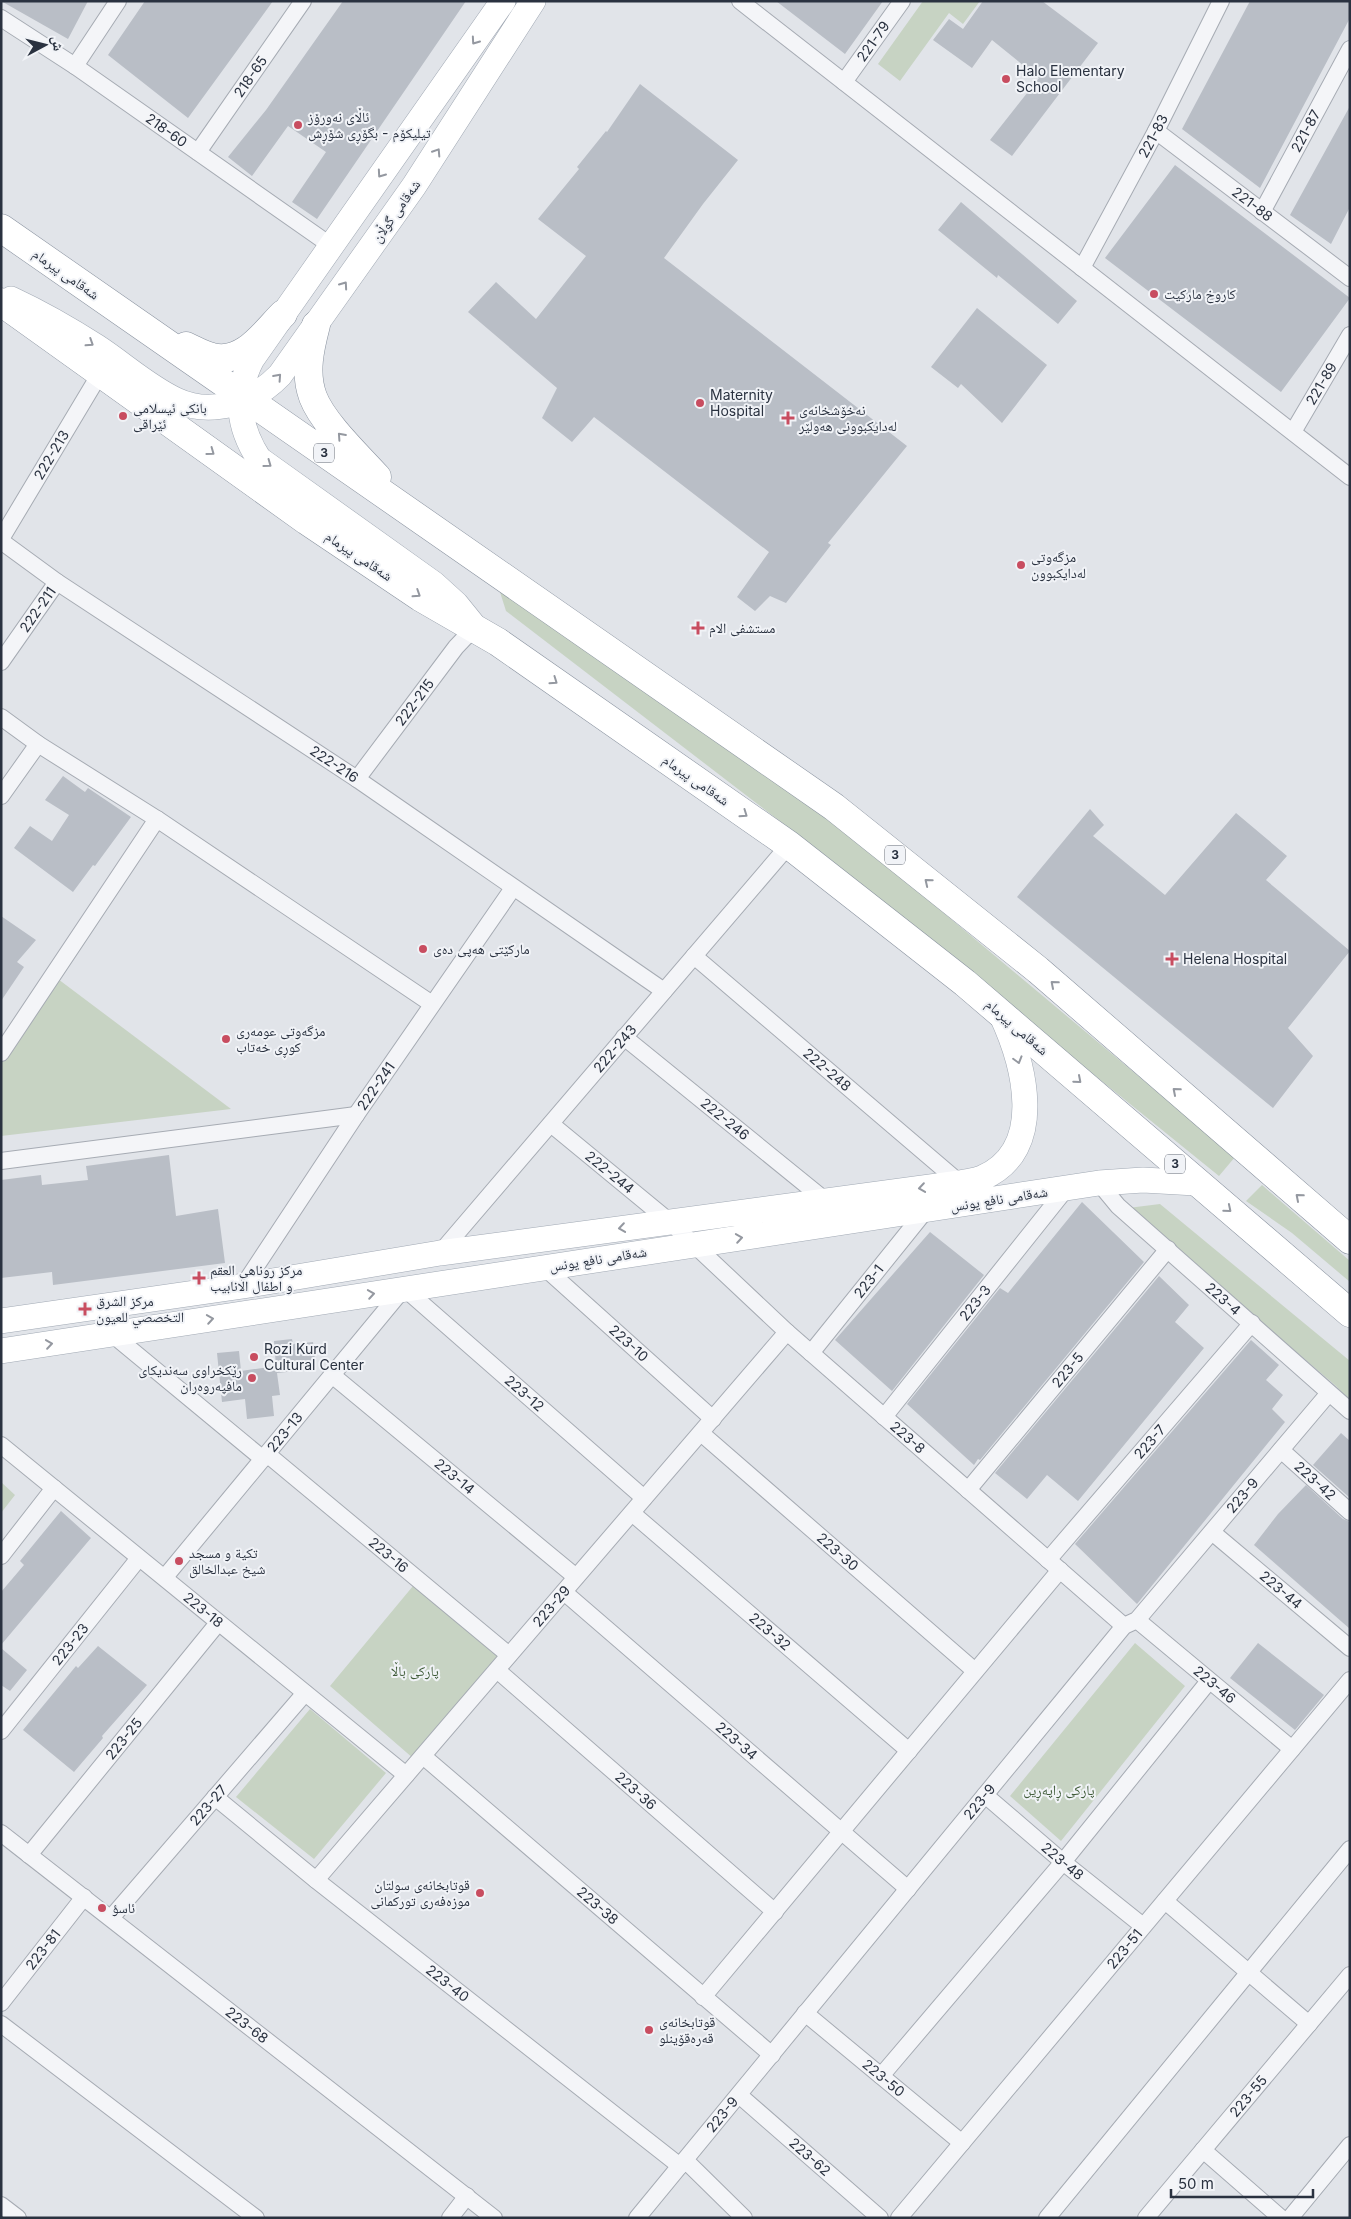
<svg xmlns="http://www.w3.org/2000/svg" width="1351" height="2219" font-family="Inter,'Noto Naskh Arabic',sans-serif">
  <rect width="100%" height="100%" fill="#e1e4e9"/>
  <path fill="#c7d3c3" d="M 923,1 L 980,1 L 963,24 L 949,13 L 900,81 L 878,64 Z
    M 499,589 L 809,805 L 920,893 L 1235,1157 L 1219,1176 L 794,832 L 506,611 Z
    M 50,973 L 231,1109 L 1,1136 L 1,1048 Z
    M 1262,1185 L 1350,1261 L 1350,1282 L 1292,1233 L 1246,1201 Z
    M 1160,1204 L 1350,1361 L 1350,1402 L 1336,1386 L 1128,1208 Z
    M 1,1482 L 15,1495 L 1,1513 Z
    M 413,1586 L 500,1655 L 414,1759 L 330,1686 Z
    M 1135,1643 L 1185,1686 L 1061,1841 L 1010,1796 Z
    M 310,1709 L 386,1773 L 314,1859 L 236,1797 Z"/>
  <path fill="#b9bec6" d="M 1,1 L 88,1 L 68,39 Z
    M 145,1 L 273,1 L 188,118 L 108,55 Z
    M 343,1 L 466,1 L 317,219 L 292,202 L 326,152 L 288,126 L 252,176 L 228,157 L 266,110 Z
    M 776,1 L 883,1 L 845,54 Z
    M 983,1 L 1042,1 L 1098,43 L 1012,156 L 990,140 L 1039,78 L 992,40 L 972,68 L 933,40 L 949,19 L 963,29 Z
    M 1250,1 L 1350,1 L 1350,18 L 1260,188 L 1182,129 Z
    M 640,84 L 738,160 L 703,204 L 664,258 L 907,446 L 828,543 L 831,545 L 786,603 L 770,596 L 755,611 L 737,597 L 769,552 L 594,417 L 572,442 L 542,418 L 557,388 L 468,312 L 496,282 L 536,319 L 586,256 L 538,219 L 579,169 L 577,167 L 606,131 L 607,132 Z
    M 1350,106 L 1350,207 L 1331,244 L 1290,215 Z
    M 1175,165 L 1350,298 L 1281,392 L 1105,258 Z
    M 961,202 L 1077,301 L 1058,324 L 998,275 L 997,278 L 938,230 Z
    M 977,308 L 1047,365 L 1002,423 L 961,384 L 958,388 L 931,367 Z
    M 63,776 L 85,792 L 88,788 L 131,817 L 95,866 L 93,865 L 73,892 L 14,848 L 30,826 L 52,841 L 69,815 L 45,800 Z
    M 1090,809 L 1104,825 L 1093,836 L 1165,895 L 1236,813 L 1287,856 L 1266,880 L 1350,951 L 1288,1028 L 1313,1056 L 1273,1108 L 1017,897 Z
    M 1,916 L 36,940 L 17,962 L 24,967 L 1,1001 Z
    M 169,1155 L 176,1216 L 218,1209 L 225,1263 L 53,1285 L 52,1272 L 1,1278 L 1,1180 L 41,1175 L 42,1185 L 88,1180 L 86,1166 Z
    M 1082,1202 L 1144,1262 L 980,1460 L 978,1459 L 974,1465 L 907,1404 L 1000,1288 L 1008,1293 Z
    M 930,1232 L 984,1275 L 892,1391 L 835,1340 Z
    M 1159,1276 L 1189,1305 L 1175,1322 L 1204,1348 L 1078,1501 L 1047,1475 L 1027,1499 L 995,1473 Z
    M 292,1339 L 293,1344 L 313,1342 L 316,1369 L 277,1373 L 280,1395 L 272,1396 L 274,1416 L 247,1419 L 245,1399 L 222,1402 L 217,1353 L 239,1351 L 241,1371 L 276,1366 L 274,1341 Z
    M 1251,1340 L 1279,1365 L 1266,1380 L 1283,1395 L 1272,1409 L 1285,1422 L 1137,1604 L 1075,1544 Z
    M 1341,1433 L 1350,1441 L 1350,1498 L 1313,1465 Z
    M 1306,1485 L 1343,1519 L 1350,1522 L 1350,1629 L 1254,1545 L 1278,1514 Z
    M 61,1511 L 91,1538 L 1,1645 L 1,1592 L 24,1565 L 20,1561 Z
    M 1258,1643 L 1324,1695 L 1295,1730 L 1230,1678 Z
    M 98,1646 L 147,1685 L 102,1736 L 103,1738 L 74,1772 L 23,1730 L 76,1666 L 78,1668 Z
    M 1,1648 L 27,1670 L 10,1691 L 1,1685 Z"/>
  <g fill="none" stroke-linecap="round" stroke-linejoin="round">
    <g stroke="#a6abb3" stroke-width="18">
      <g id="street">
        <path d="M 740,1 L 1350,477"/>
        <path id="s1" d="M 1,18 L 75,66 L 330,245"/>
        <path d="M 75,66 L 118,1"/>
        <path id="s2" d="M 844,82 L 902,1"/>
        <path id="s3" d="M 1156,131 L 1350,278"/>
        <path id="s4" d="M 198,152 L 303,1"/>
        <path id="s5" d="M 1262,212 L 1350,49"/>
        <path id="s6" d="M 1082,268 L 1156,131 L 1221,1"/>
        <path id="s7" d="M 1293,432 L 1350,335"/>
        <path id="s8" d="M 1,539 L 101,372"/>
        <path id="s9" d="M 1,541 L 57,582 L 357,779 L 664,991"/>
        <path id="s10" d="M 1,662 L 57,582"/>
        <path d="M 1,717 L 38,744 L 157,819 L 432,1004"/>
        <path id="s11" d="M 357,779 L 456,647 L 475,627"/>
        <path d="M 1,796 L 38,744"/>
        <path id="s12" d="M 694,956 L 960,1183"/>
        <path id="s13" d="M 624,1037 L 826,1201"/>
        <path d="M 1,1053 L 157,819"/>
        <path id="s14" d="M 551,1124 L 670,1222 L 787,1332 L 1124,1626"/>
        <path d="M 1,1161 L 356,1115"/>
        <path id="s15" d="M 1099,1183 L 1118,1206 L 1350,1411"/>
        <path id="s16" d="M 440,1253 L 789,845"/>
        <path id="s17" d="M 544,1267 L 713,1419"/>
        <path id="s18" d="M 243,1286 L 356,1115 L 513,888"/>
        <path d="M 112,1334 L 263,1459"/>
        <path id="s19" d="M 811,1353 L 926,1210"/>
        <path id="s20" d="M 332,1375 L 576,1577"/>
        <path id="s21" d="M 884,1417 L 1066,1189"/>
        <path id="s22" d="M 701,1433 L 975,1671"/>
        <path id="s23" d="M 1,1445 L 406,1775"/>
        <path id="s24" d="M 1281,1450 L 1350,1512"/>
        <path id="s25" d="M 267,1454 L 509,1655"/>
        <path id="s26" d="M 968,1490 L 1168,1249"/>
        <path id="s27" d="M 632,1513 L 909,1751"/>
        <path id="s28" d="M 1212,1532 L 1350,1648"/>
        <path d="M 1,1556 L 54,1488"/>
        <path id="s29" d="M 1048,1560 L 1252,1323"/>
        <path id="s30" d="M 165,1577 L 404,1288 L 644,1498"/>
        <path id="s31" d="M 564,1592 L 908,1889"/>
        <path id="s32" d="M 1137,1620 L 1292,1749"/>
        <path id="s33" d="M 497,1670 L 775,1912"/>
        <path id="s34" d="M 1,1731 L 139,1558"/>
        <path id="s35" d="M 423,1756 L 772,2055"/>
        <path id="s36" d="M 985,1795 L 1063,1862 L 1143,1926"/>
        <path id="s37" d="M 215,1797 L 316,1880 L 680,2166"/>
        <path id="s38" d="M 1,1833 L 494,2218"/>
        <path id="s39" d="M 29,1855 L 218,1623"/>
        <path id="s40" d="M 316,1880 L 787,1332"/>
        <path d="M 1165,1901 L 1309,2024"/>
        <path id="s41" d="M 111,1918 L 305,1693"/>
        <path d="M 703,1997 L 1060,1570"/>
        <path id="s42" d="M 1,2003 L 84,1897"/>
        <path id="s43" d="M 805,2013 L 962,2143"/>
        <path d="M 1,2024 L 256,2218"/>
        <path d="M 881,2076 L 1063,1862 L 1209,1681"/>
        <path id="s44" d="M 739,2095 L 880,2218"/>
        <path d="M 1203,2150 L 1281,2218"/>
        <path d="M 685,2160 L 744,2218"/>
        <path d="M 1,2205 L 18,2218"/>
        <path d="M 450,2218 L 467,2196"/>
        <path id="s45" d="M 637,2218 L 1124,1626 L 1137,1620 L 1329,1393"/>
        <path id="s46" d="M 899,2218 L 1350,1680"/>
        <path d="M 1047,2218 L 1350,1849"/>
        <path id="s47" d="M 1146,2218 L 1350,1975"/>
        <path d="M 1290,2218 L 1350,2145"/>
      </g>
    </g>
    <g stroke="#a1a9b4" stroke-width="26">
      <path id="primary" d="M 11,299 C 41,313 69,329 97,347 C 123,364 148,387 176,400 C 212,417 254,402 280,375 L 414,186 L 533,1
        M 473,625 L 456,604 L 434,584 L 259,459 C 238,427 234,393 252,359 L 503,1
        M 1,1321 L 243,1286 L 440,1253 L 960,1183 C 967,1181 975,1181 982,1178 C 1048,1150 1024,1063 1001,1014
        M 1,1351 L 1099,1183 L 1143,1180 L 1196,1183"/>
    </g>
    <g stroke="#89929f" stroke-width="29">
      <path id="highway" d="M 1,228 L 834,807 L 1038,970 L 1350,1240
        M 1,302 L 307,521 L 420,597 L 498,642 L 789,845 L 965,983 L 1350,1313
        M 316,325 C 310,348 304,373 313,397 C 323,423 358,456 377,477
        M 186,346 C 195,350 203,355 212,357 C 243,365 264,333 283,314"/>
    </g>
    <use href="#street" stroke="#f4f5f8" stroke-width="16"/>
    <use href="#primary" stroke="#fff" stroke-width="25"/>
    <use href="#highway" stroke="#fff" stroke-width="28"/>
  </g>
  <defs><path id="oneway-chevron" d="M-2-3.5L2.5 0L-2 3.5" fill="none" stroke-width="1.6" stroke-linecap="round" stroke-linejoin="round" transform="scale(1.25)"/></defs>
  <g stroke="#9498a0">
    <use href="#oneway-chevron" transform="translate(475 41) rotate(125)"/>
    <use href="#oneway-chevron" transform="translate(437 152) rotate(-57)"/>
    <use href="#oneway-chevron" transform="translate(381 174) rotate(125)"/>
    <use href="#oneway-chevron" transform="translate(344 285) rotate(-55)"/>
    <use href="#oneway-chevron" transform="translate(90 343) rotate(33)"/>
    <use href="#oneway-chevron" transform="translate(278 377) rotate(-48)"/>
    <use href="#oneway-chevron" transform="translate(341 436) rotate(-132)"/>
    <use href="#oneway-chevron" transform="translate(211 452) rotate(36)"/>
    <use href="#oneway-chevron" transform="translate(268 464) rotate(36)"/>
    <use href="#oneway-chevron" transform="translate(417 594) rotate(33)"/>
    <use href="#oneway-chevron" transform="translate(554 681) rotate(35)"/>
    <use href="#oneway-chevron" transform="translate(744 814) rotate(35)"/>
    <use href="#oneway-chevron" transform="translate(928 882) rotate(-141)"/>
    <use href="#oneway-chevron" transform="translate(1054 984) rotate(-139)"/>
    <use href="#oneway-chevron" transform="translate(1018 1060) rotate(74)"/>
    <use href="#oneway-chevron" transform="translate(1078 1080) rotate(41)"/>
    <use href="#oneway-chevron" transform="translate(1176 1091) rotate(-139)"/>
    <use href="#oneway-chevron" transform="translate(922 1188) rotate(172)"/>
    <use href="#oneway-chevron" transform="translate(1299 1197) rotate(-139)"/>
    <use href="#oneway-chevron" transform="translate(1228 1209) rotate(40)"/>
    <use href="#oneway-chevron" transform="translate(622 1228) rotate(172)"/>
    <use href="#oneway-chevron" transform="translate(739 1238) rotate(-9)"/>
    <use href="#oneway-chevron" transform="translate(371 1294) rotate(-9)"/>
    <use href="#oneway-chevron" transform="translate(210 1319) rotate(-9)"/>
    <use href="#oneway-chevron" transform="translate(49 1344) rotate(-8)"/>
  </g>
  <g fill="#c84d60" stroke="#f1f3f7" stroke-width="2">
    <circle cx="1006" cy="79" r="5"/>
    <circle cx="298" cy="125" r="5"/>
    <circle cx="1154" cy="294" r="5"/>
    <circle cx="700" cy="403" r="5"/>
    <circle cx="123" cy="416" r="5"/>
    <path d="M785.5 410.5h5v5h5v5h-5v5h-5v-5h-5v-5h5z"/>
    <circle cx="1021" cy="565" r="5"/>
    <path d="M695.5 620.5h5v5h5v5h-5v5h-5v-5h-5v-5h5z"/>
    <circle cx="423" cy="949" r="5"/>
    <path d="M1169.5 951.5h5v5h5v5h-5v5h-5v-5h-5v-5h5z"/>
    <circle cx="226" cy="1039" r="5"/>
    <path d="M196.5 1270.5h5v5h5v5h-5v5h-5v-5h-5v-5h5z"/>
    <path d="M82.5 1301.5h5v5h5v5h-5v5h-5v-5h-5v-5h5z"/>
    <circle cx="254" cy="1357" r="5"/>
    <circle cx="252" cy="1378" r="5"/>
    <circle cx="179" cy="1561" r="5"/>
    <circle cx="480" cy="1893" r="5"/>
    <circle cx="102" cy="1908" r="5"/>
    <circle cx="649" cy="2030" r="5"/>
  </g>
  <g text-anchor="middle" stroke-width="4" stroke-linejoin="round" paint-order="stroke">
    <g fill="#f1f3f7" stroke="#666c77" stroke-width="1">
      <rect x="314" y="443.5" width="20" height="19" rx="4"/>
      <rect x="885" y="845.5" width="20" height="19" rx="4"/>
      <rect x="1165" y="1154.5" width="20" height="19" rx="4"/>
    </g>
    <g font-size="12" font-weight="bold" fill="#2a3240">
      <text x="324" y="457">3</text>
      <text x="895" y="859">3</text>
      <text x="1175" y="1168">3</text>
    </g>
    <g font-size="14" fill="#2a3240" stroke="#f1f3f7">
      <text dy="5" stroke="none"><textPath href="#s2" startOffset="50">221-79</textPath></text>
      <text dy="5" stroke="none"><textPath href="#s4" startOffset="92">218-65</textPath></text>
      <text dy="5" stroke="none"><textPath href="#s1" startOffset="200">218-60</textPath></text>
      <text dy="5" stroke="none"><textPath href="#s5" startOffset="92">221-87</textPath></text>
      <text dy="5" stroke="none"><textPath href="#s6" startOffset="150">221-83</textPath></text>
      <text dy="5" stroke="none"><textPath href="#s3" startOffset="121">221-88</textPath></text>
      <text transform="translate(396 211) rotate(-55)" y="5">شەقامی گوڵان</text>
      <text transform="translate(66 274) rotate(35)" y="5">شەقامی پیرمام</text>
      <text dy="5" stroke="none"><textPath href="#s7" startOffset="56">221-89</textPath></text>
      <text dy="5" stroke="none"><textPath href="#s8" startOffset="98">222-213</textPath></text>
      <text transform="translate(359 556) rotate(34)" y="5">شەقامی پیرمام</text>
      <text dy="5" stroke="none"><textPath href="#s10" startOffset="64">222-211</textPath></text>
      <text dy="5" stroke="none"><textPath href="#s11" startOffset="96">222-215</textPath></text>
      <text dy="5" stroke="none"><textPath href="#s9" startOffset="401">222-216</textPath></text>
      <text transform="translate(696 780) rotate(35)" y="5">شەقامی پیرمام</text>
      <text transform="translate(1017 1027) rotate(41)" y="5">شەقامی پیرمام</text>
      <text dy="5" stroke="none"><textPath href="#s16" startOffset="269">222-243</textPath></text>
      <text dy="5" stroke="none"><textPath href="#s12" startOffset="175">222-248</textPath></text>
      <text dy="5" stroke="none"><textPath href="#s18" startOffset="240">222-241</textPath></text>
      <text dy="5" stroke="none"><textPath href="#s13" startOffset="130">222-246</textPath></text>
      <text dy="5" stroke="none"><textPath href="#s14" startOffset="76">222-244</textPath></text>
      <text transform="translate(999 1199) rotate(-9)" y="5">شەقامی نافع یونس</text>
      <text transform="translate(598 1259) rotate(-9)" y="5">شەقامی نافع یونس</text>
      <text dy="5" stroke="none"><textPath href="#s19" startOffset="92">223-1</textPath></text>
      <text dy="5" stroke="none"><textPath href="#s15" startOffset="170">223-4</textPath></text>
      <text dy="5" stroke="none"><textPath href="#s21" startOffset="146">223-3</textPath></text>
      <text dy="5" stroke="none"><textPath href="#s17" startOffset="114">223-10</textPath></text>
      <text dy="5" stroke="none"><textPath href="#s26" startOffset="156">223-5</textPath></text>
      <text dy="5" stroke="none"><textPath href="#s30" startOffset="535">223-12</textPath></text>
      <text dy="5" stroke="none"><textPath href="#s30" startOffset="188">223-13</textPath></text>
      <text dy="5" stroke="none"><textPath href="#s14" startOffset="475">223-8</textPath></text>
      <text dy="5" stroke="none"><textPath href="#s29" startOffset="156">223-7</textPath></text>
      <text dy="5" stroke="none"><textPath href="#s20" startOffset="159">223-14</textPath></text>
      <text dy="5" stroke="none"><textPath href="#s24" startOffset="46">223-42</textPath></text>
      <text dy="5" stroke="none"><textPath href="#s45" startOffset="944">223-9</textPath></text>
      <text dy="5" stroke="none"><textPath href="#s22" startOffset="181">223-30</textPath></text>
      <text dy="5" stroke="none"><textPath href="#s25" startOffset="158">223-16</textPath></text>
      <text dy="5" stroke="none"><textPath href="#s28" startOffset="90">223-44</textPath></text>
      <text dy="5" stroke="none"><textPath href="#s40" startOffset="361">223-29</textPath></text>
      <text dy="5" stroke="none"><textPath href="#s23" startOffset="261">223-18</textPath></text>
      <text dy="5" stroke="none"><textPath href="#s27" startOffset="182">223-32</textPath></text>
      <text dy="5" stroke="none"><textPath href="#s34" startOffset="111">223-23</textPath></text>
      <text dy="5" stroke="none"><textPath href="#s32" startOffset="101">223-46</textPath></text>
      <text dy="5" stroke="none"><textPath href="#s39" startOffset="150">223-25</textPath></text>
      <text dy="5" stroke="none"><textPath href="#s31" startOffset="228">223-34</textPath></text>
      <text dy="5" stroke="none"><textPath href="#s33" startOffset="184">223-36</textPath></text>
      <text dy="5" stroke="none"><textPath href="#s45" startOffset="539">223-9</textPath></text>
      <text dy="5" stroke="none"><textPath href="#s41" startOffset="149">223-27</textPath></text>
      <text dy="5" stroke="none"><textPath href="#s36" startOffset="102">223-48</textPath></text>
      <text dy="5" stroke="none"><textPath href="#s35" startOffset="230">223-38</textPath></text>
      <text dy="5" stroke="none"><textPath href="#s46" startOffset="351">223-51</textPath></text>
      <text dy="5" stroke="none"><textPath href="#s42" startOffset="68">223-81</textPath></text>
      <text dy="5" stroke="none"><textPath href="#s37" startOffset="298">223-40</textPath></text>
      <text dy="5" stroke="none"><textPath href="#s38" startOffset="312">223-68</textPath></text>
      <text dy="5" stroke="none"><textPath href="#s43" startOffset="102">223-50</textPath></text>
      <text dy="5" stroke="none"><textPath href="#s47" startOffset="159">223-55</textPath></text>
      <text dy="5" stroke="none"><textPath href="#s45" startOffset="134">223-9</textPath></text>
      <text dy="5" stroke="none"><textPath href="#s44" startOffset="94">223-62</textPath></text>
    </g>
    <g font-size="14" fill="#2a3240" stroke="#f1f3f7" text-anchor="start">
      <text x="1016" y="76">Halo Elementary<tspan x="1016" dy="16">School</tspan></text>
      <text x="308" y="122">ئاڵای نەورۆز<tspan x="308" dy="16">تیلیکۆم - بگۆڕی شۆڕش</tspan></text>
      <text x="1164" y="299">كاروخ ماركیت</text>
      <text x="710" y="400">Maternity<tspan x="710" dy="16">Hospital</tspan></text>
      <text x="133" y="413">بانکی ئیسلامی<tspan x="133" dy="16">ئێراقی</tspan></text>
      <text x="799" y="415">نەخۆشخانەی<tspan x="799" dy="16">لەدایکبوونی هەولێر</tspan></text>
      <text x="1031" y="562">مزگەوتی<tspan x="1031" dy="16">لەدایکبوون</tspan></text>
      <text x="709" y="633">مستشفى الام</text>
      <text x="433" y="954">مارکێتی هەپی دەی</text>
      <text x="1183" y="964">Helena Hospital</text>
      <text x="236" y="1036">مزگەوتی عومەری<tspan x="236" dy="16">کوڕی خەتاب</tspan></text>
      <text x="210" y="1275">مركز روناهي العقم<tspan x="210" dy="16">و اطفال الانابيب</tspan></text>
      <text x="96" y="1306">مركز الشرق<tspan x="96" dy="16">التخصصي للعيون</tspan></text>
      <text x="264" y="1354">Rozi Kurd<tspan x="264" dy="16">Cultural Center</tspan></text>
      <text x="242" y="1375" text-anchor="end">رێکخراوی سەندیکای<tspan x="242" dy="16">مافپەروەران</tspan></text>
      <text x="189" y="1558">تكية و مسجد<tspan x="189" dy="16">شيخ عبدالخالق</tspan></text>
      <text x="470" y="1890" text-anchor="end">قوتابخانەی سولتان<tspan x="470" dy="16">موزەفەری تورکمانی</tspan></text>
      <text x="112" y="1913">ئاسؤ</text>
      <text x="659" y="2027">قوتابخانەی<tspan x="659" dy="16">قەرەقۆینلو</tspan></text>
    </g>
    <g font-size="14" fill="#3f5b38" stroke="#f1f3f7">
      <text x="415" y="1676">پارکی باڵا</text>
      <text x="1059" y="1795">پارکی ڕاپەڕین</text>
    </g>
  </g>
  <rect width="1351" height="2219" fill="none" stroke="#2a3240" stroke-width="5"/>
  <g transform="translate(45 45) rotate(83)" stroke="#f1f3f7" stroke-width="4" paint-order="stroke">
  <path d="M0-4L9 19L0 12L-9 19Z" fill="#2a3240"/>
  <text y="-8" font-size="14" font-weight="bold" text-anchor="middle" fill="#2a3240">ش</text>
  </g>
  <path d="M1171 2189v8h142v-8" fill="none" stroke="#2a3240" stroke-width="2.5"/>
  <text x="1178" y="2189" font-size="15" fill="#2a3240" stroke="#f1f3f7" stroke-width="4" paint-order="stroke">50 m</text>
</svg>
